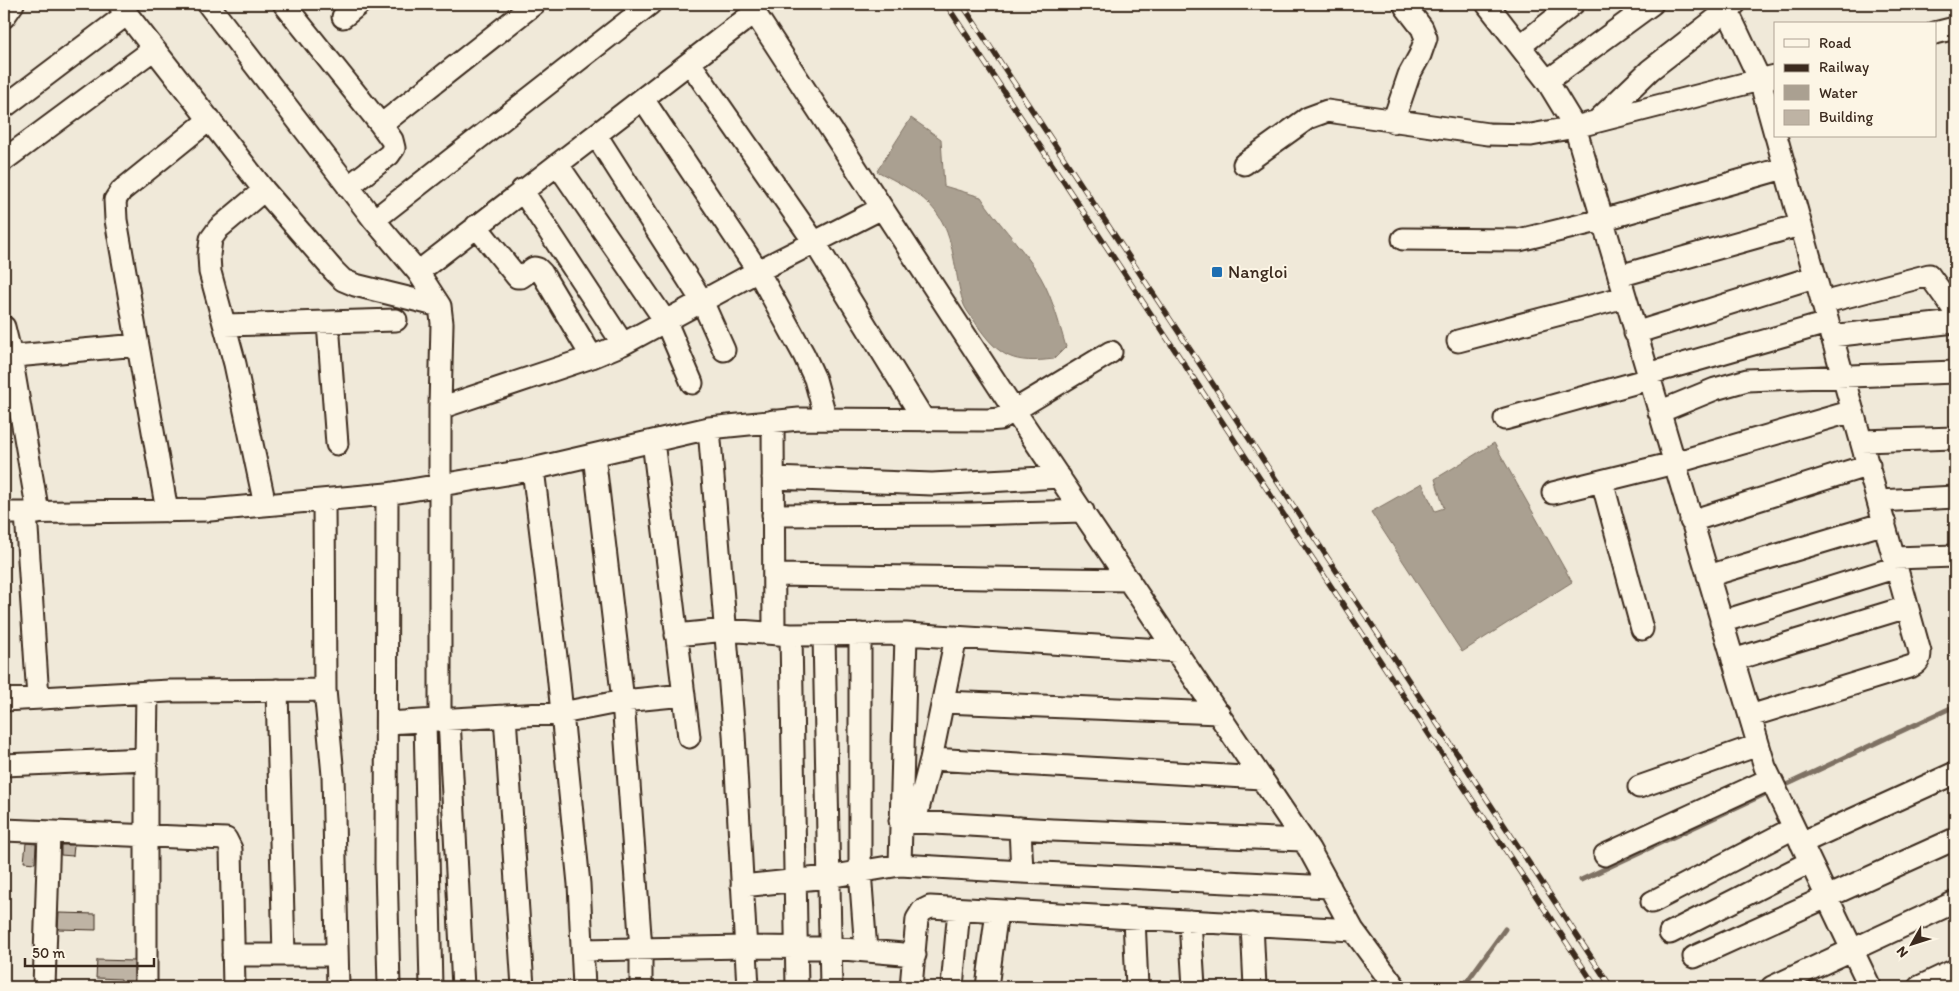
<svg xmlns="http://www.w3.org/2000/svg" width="1959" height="991" font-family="Itim,sans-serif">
  <rect width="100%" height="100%" fill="#f0e9d9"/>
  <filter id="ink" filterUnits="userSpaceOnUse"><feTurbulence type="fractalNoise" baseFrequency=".02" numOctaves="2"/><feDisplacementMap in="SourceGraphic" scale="10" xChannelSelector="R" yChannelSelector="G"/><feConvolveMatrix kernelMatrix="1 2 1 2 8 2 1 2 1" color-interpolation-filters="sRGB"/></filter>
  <g filter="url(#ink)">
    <path fill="#aaa091" stroke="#7e7163" d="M 911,118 L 941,139 L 944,186 L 981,197 C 997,222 1018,243 1035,268 C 1051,291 1058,320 1066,347 L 1054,359 C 1014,364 1000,358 977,325 C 973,318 965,310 963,302 C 954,273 955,237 936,212 C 922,193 897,182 877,171 Z
      M 1494,443 L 1572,582 L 1462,652 L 1371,512 L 1422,483 L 1435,511 L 1444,508 L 1435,479 Z"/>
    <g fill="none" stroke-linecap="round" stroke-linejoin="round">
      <path stroke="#7e7163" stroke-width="5" d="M 1786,785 L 1955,706
        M 1581,880 L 1765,794
        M 1463,987 L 1505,929"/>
    </g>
    <path fill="#beb3a4" stroke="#3b2a1e" d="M 26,843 L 36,844 L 35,863 L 24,862 Z
      M 61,845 L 74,845 L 73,856 L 61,855 Z
      M 59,913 L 96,914 L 96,930 L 58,929 Z
      M 97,960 L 134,961 L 134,987 L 121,987 L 121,979 L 96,978 Z"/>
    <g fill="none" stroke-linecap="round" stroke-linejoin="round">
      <g stroke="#3b2a1e" stroke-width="25">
        <path id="minor" d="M 119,4 L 264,190 L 334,271 L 343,280 L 355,285 L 440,306
          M 208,4 L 374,220 L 418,272 L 440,306 L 442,323 L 440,408 L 440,720
          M 284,4 L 381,125 L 392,140 L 394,148 L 389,155 L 348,187
          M 749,4 L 1014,410 L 1309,849 L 1353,930 L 1395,987
          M 1487,4 L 1547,81 L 1575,127 L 1765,767 L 1870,987
          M 1722,4 L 1727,10 L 1760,80 L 1775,134
          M 4,17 L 13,4
          M 343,17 L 359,4
          M 1935,33 L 1955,28
          M 1520,46 L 1573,4
          M 690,63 L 815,243 L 924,420
          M 1547,81 L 1652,4
          M 643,99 L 758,271 L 804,355 L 815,379 L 826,419
          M 4,107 L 127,14
          M 1598,120 L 1650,70 L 1735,4
          M 1393,122 L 1409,75 L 1420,55 L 1426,38 L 1422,28 L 1405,6
          M 381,125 L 534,4
          M 596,135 L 702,301 L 724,350
          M 4,160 L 154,49
          M 1244,164 L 1308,118 L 1327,111 L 1488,134 L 1531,135 L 1575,127 L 1775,76
          M 558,165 L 666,322 L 692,383
          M 264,190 L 219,228 L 211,239 L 209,255 L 210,272 L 235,364 L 265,505
          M 522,190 L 623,344
          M 374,220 L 650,4
          M 476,226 L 517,277 L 521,277 L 534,268 L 538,269 L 542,273 L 592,357
          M 1403,239 L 1519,240 L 1602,220 L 1784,168
          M 418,272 L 755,12
          M 1619,276 L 1800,225
          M 1822,303 L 1929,275 L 1955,311
          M 328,323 L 337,444
          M 225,325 L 396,320
          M 4,327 L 11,356 L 38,513
          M 1635,333 L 1814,277
          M 1831,336 L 1955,322
          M 1458,341 L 1625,297
          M 4,357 L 138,345
          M 1648,374 L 1827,323
          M 440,408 L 592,357 L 623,344 L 758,271 L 882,208
          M 1659,412 L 1715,389 L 1747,380 L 1955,372
          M 1505,419 L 1649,379
          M 773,421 L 774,633
          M 709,428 L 734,734 L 748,987
          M 653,441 L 689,737
          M 1862,441 L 1955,438
          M 594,455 L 623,701 L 641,949 L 641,987
          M 533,469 L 558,673 L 579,884 L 584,987
          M 773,478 L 932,484 L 1060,477
          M 1602,481 L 1642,629
          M 1553,493 L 1674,463 L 1853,411
          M 387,494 L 386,865 L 389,987
          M 324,500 L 325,690 L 333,775 L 338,987
          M 1879,501 L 1955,497
          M 167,511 L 116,220 L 115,200 L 121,191 L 210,119
          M 4,513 L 210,510 L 387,494 L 524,471 L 709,428 L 799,419 L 988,420 L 1000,419 L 1111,352
          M 26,513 L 38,698
          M 773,515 L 971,514 L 1083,511
          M 1691,521 L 1869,465
          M 1894,558 L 1955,556
          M 774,575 L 1129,580
          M 1708,576 L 1885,523
          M 1721,622 L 1897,567
          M 860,634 L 860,871 L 866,951
          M 676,635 L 726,630 L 791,635 L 906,634 L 1177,651
          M 791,635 L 797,987
          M 824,635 L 831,987
          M 1733,660 L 1907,607
          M 277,690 L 284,955
          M 4,700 L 169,691 L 325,690
          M 943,702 L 1219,713
          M 1750,716 L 1912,666 C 1918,663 1920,660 1920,652 L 1776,136
          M 449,719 L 463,987
          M 425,721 L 431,987
          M 387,723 L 505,716
          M 931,759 L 1262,778
          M 4,765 L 146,759
          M 1639,787 L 1758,745
          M 900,821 L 1052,830 L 1303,840
          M 915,821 L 931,759 L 956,637
          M 4,830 L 226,839 L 231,849 L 234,987
          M 1801,843 L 1955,773
          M 1605,855 L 1770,779
          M 900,865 L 1022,872 L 1020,828
          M 1022,872 L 1330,887
          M 742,886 L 828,877 L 900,865 L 906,634
          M 1652,902 L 1794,828
          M 1134,918 L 1137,987
          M 1190,921 L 1194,987
          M 1252,924 L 1255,987
          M 1670,933 L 1810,862
          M 582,950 L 746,947 L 831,948 L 915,955
          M 233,955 L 337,955
          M 1694,957 L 1955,839
          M 44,987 L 49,832
          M 146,987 L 146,759 L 147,692
          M 523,987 L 505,716 L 562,713 L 623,701 L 684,695
          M 911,987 L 917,919 L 922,911 L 930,907 L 1353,930
          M 952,987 L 959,909
          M 987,987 L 997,911
          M 1772,987 L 1955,902
          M 1919,987 L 1955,970"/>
      </g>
      <use href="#minor" stroke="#fcf5e5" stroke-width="21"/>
      <g stroke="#3b2a1e" stroke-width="5.5">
        <path id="rail" d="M 946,4 L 1596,987
          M 962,4 L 1611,987"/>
      </g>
      <use href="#rail" stroke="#fcf5e5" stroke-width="4" stroke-dasharray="11" stroke-linecap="butt"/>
    </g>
  </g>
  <rect fill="#1f6fb2" stroke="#fcf5e5" stroke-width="2" x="1211" y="266" width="12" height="12" rx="2.5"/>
  <g text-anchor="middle" stroke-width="4" stroke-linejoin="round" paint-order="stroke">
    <g font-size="18" fill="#3b2a1e" stroke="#fcf5e5" text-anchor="start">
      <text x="1228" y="278">Nangloi</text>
    </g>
  </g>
  <rect width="1959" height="991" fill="none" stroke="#fcf5e5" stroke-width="20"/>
  <rect x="10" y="10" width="1939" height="971" fill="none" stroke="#3b2a1e" stroke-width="2" filter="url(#ink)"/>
  <rect x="1774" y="22" width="162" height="115" fill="#fcf5e5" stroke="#afa495"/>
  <rect x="1784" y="39" width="25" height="8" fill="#fcf5e5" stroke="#afa495"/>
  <text x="1819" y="48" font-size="15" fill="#3b2a1e">Road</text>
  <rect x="1784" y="64" width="25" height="8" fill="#3b2a1e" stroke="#afa495"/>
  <text x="1819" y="72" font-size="15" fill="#3b2a1e">Railway</text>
  <rect x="1784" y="85" width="25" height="15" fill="#aaa091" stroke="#afa495"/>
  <text x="1819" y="98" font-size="15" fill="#3b2a1e">Water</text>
  <rect x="1784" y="110" width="25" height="15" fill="#beb3a4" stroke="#afa495"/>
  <text x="1819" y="122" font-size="15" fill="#3b2a1e">Building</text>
  <g transform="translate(1912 944) rotate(231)" stroke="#fcf5e5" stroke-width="4" paint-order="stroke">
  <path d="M0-4L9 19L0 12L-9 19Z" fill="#3b2a1e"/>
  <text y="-8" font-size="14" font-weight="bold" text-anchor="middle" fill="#3b2a1e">N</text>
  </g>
  <path d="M25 958v8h129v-8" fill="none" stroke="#3b2a1e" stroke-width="2.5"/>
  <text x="32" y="958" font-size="15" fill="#3b2a1e" stroke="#fcf5e5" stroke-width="4" paint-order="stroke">50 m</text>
</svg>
